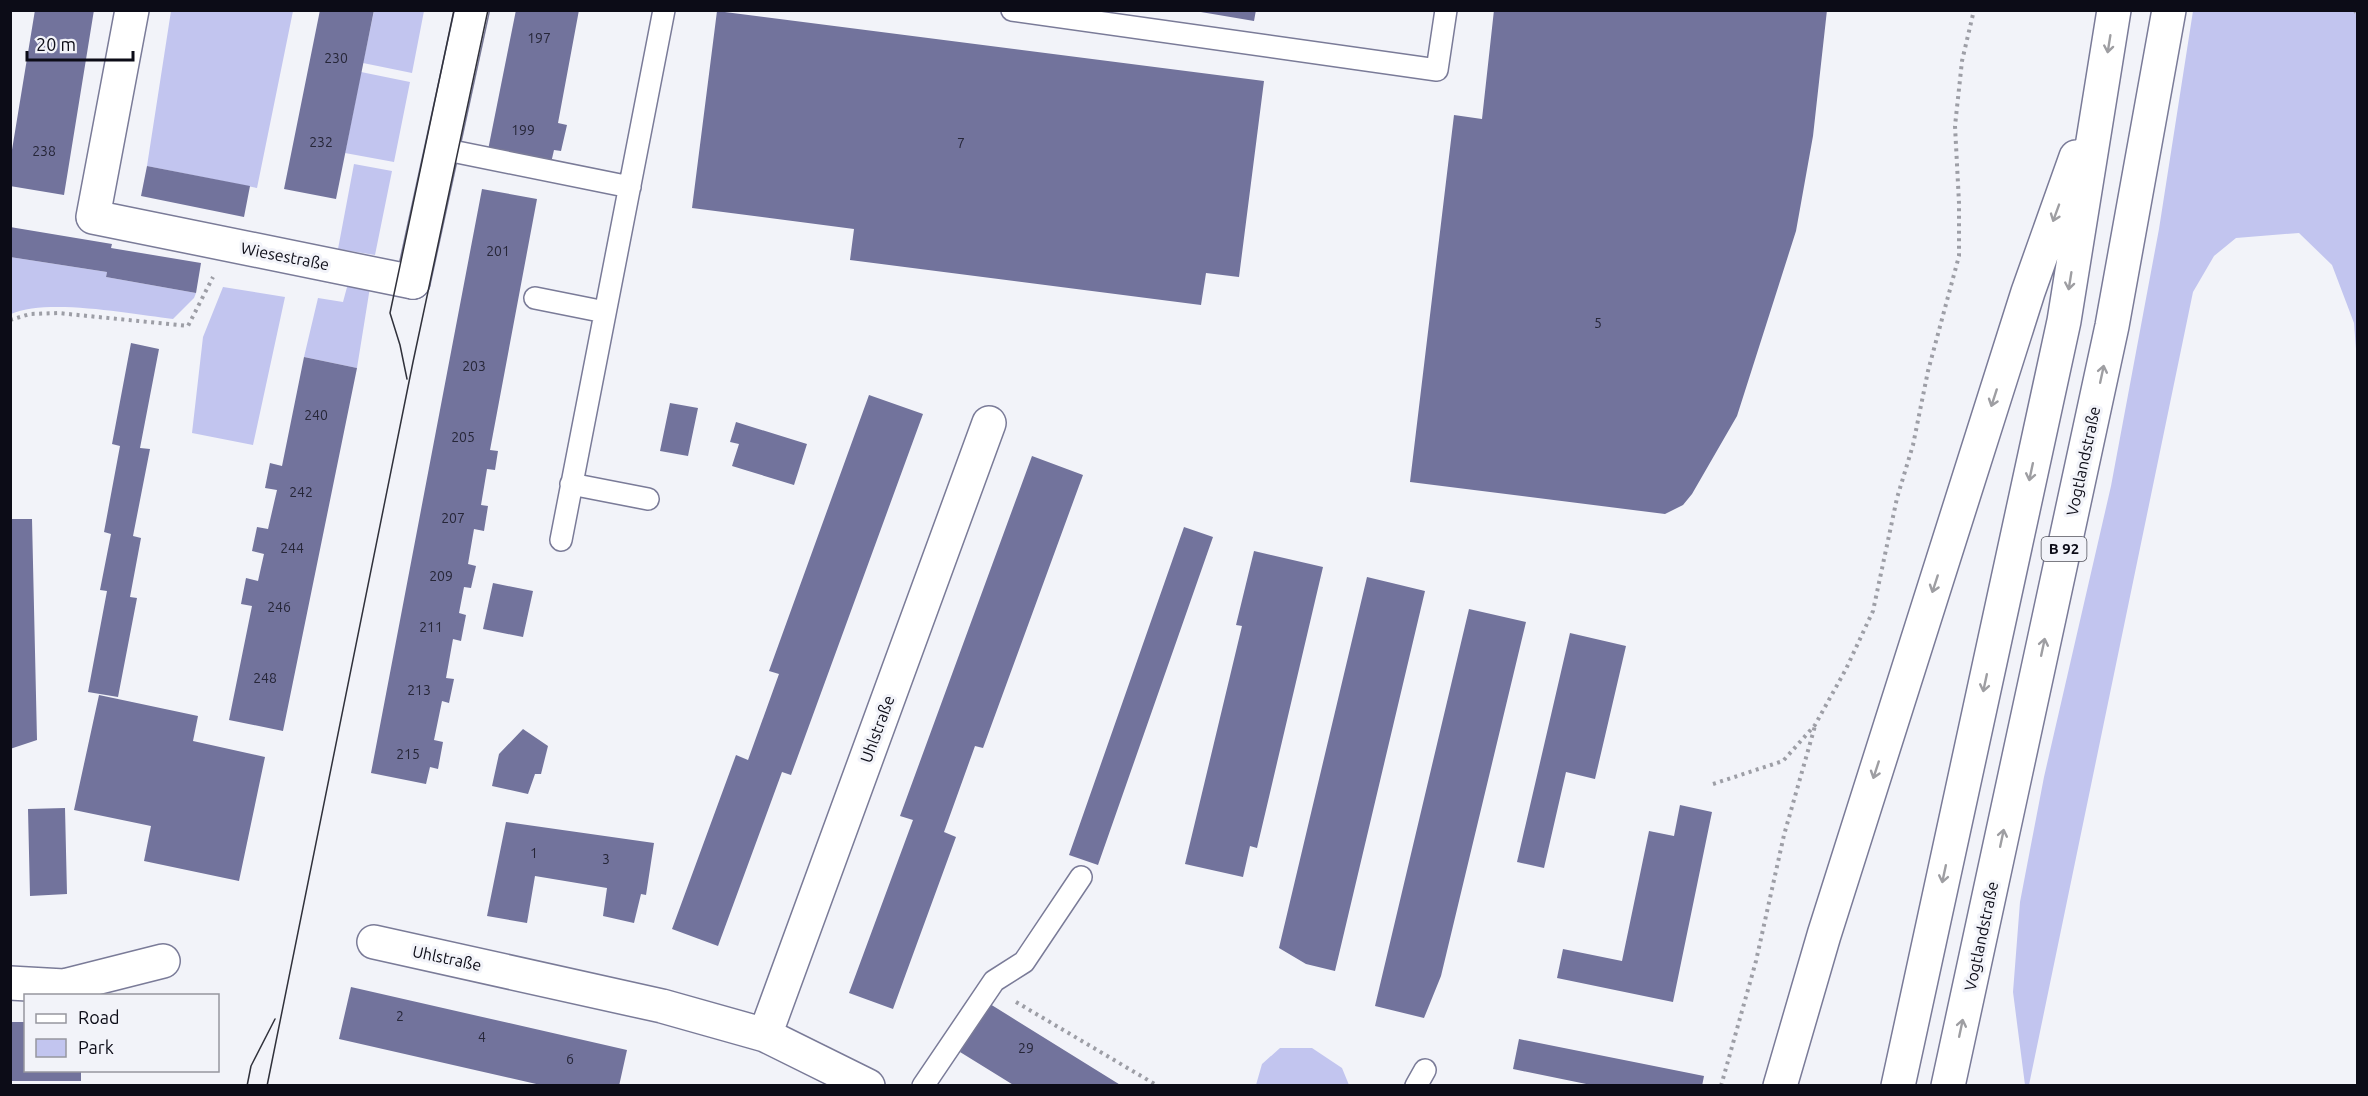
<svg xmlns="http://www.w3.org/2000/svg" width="2368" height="1096" font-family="Ubuntu,sans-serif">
  <rect width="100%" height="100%" fill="#f2f3f9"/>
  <path fill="#c2c5ef" d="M 171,11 L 293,11 L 257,188 L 147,166 Z
    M 374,11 L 424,11 L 412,73 L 363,63 Z
    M 2193,11 L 2357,11 L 2357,362 L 2354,323 L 2332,265 L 2299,233 L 2236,238 L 2214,256 L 2193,292 L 2029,1085 L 2025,1085 L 2013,992 L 2020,902 L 2044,777 L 2111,486 L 2159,229 Z
    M 361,72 L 410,82 L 394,162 L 345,153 Z
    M 354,164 L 392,171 L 375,255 L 338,249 Z
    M 10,257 L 107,272 L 106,277 L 196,293 L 194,298 L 173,319 C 131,314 48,298 11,314 Z
    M 350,276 L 371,281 L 357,368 L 304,357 L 318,298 L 343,302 Z
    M 223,287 L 285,297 L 253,445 L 192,433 L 203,337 Z
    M 1280,1048 L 1312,1048 L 1342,1068 L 1349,1085 L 1256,1085 L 1262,1064 Z"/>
  <path fill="#72739c" d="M 35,10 L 94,10 L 64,195 L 10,186 L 10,162 Z
    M 320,10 L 374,10 L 336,199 L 284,189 Z
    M 516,10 L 579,10 L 558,123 L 567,125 L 561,151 L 554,150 L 551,163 L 488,150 Z
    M 1189,10 L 1256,10 L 1254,21 Z
    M 1494,10 L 1827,10 L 1813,136 L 1796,231 L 1737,416 L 1692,494 L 1683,505 L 1665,514 L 1410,482 L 1454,115 L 1482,119 Z
    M 717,11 L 1264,81 L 1239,277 L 1206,273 L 1201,305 L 850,260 L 854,229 L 692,208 Z
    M 147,166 L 250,186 L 244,217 L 141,196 Z
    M 482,189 L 537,199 L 490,450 L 498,451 L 495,470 L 487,469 L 481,505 L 488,506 L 484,531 L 474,529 L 468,564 L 476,566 L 471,588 L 464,587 L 459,613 L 466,615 L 461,641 L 453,639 L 446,678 L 454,679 L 449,703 L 442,701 L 434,740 L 443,742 L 438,769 L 430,767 L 426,784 L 371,773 Z
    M 10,227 L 112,244 L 111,248 L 201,263 L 196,293 L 106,277 L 107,272 L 10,257 Z
    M 131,343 L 159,349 L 140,448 L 150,449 L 133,536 L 141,538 L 130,597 L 137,598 L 118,697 L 88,692 L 107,591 L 100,590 L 111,534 L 104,532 L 120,446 L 112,444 Z
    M 304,357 L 357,368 L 283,731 L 229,720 L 252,606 L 241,604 L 246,578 L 258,581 L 264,554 L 252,551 L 257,527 L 268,529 L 277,490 L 265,488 L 270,463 L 282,466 Z
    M 869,395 L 923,414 L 791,775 L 782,772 L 718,946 L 672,929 L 736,755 L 748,760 L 779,674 L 769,671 Z
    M 670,403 L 698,408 L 688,456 L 660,451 Z
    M 736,422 L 807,444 L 794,485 L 732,466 L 739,444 L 730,442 Z
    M 1032,456 L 1083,475 L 983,748 L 975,746 L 944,832 L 956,837 L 893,1009 L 849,993 L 913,820 L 900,816 Z
    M 10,519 L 32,519 L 37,740 L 10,749 Z
    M 1184,527 L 1213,537 L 1098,865 L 1069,855 Z
    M 1254,551 L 1323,567 L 1257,848 L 1250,846 L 1243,877 L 1185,864 L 1242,626 L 1236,625 Z
    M 1367,577 L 1425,591 L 1335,971 L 1306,964 L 1279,948 Z
    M 493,583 L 533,591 L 523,637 L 483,629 Z
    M 1469,609 L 1526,622 L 1441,976 L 1424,1018 L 1375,1006 Z
    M 1570,633 L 1626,646 L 1595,779 L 1566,772 L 1544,868 L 1517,862 Z
    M 99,695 L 198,716 L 193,741 L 265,757 L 239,881 L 144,861 L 151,826 L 74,810 Z
    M 523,729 L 548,746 L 541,774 L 535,774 L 528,794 L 492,786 L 499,754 Z
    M 1680,805 L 1712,812 L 1673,1002 L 1557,978 L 1563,949 L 1622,961 L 1649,831 L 1674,836 Z
    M 65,808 L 67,894 L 30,896 L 28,809 Z
    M 506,822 L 654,843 L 646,895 L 641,894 L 634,923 L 603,916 L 607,888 L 535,876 L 527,923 L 487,916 Z
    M 351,987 L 627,1050 L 619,1086 L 545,1086 L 339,1039 Z
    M 990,1004 L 1122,1086 L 1015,1086 L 960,1052 Z
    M 10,1022 L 26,1022 L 26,1070 L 81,1070 L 81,1081 L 10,1081 Z
    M 1519,1039 L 1704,1076 L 1702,1086 L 1596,1086 L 1513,1069 Z"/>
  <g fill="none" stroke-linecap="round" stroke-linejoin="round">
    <g stroke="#7a7b98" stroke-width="24">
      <path id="lane" d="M 1012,10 L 1437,70 L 1446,10
        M 442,149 L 630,187
        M 535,298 L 605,312
        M 571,484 L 648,499
        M 561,540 L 664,10
        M 923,1086 L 994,981 L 1024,962 L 1081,877
        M 1416,1086 L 1425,1070"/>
    </g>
    <g stroke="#7a7b98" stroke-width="36">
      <path id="street" d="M 132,10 L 93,217 L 413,282
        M 374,942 L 662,1006 L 765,1035 L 868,1086
        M 10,983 L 64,986 L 163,961
        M 765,1035 L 989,423"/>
    </g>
    <g stroke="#7a7b98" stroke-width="36">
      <path id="secondary" d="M 413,282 L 472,10"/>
    </g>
    <g stroke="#7a7b98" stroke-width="36">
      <path id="primary" d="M 1780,1086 L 1824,935 L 2028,292 L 2076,157
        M 1898,1086 L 2064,321 L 2114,10
        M 1948,1086 L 2112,326 L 2169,10"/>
    </g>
    <path stroke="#9d9ea6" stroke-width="4" stroke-dasharray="3 4.5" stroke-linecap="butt" d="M 2355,10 L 2358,18
      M 10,320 L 30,314 L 58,313 L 188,326 L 213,277
      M 1713,784 L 1783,761 L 1815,725 L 1846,669 L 1873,611 L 1897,498 L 1913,445 L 1928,371 L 1959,256 L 1959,203 L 1955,126 L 1962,61 L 1974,10
      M 1016,1002 L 1158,1086
      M 1721,1086 L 1756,961 L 1784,835 L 1815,726"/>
    <use href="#lane" stroke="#fff" stroke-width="21"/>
    <use href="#street" stroke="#fff" stroke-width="33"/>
    <use href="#secondary" stroke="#fff" stroke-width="33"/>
    <use href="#primary" stroke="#fff" stroke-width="33"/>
    <path stroke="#30313b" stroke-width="1.5" d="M 407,379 L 400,345 L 390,313 L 454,10
      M 247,1086 L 251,1066 L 275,1019
      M 267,1086 L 413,362 L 488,10"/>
  </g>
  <defs><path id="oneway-shaft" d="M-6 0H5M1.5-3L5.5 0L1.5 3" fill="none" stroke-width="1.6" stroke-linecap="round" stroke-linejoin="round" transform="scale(1.5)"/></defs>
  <g stroke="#9e9ea2">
    <use href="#oneway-shaft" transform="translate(2109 44) rotate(99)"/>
    <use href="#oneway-shaft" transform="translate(2056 213) rotate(110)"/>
    <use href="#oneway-shaft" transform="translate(2070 281) rotate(99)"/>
    <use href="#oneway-shaft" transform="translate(2102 374) rotate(-78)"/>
    <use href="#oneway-shaft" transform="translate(1994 398) rotate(108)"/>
    <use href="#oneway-shaft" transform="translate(2031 472) rotate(102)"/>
    <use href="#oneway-shaft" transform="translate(1935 584) rotate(108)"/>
    <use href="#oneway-shaft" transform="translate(2043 647) rotate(-78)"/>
    <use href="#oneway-shaft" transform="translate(1985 683) rotate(102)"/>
    <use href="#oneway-shaft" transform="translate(1876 770) rotate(108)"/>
    <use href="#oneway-shaft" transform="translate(2002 838) rotate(-78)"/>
    <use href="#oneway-shaft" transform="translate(1944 874) rotate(102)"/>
    <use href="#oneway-shaft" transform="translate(1961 1028) rotate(-78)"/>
  </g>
  <g text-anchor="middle" stroke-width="6" stroke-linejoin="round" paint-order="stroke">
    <g font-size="14" fill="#262638">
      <text x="539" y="43">197</text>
      <text x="336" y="63">230</text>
      <text x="523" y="135">199</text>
      <text x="321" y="147">232</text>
      <text x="961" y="148">7</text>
      <text x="44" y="156">238</text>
      <text x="498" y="256">201</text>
      <text x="1598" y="328">5</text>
      <text x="474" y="371">203</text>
      <text x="316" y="420">240</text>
      <text x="463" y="442">205</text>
      <text x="301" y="497">242</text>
      <text x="453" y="523">207</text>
      <text x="292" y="553">244</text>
      <text x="441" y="581">209</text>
      <text x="279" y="612">246</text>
      <text x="431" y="632">211</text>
      <text x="265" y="683">248</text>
      <text x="419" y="695">213</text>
      <text x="408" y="759">215</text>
      <text x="534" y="858">1</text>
      <text x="606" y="864">3</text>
      <text x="400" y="1021">2</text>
      <text x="482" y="1042">4</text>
      <text x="1026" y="1053">29</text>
      <text x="570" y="1064">6</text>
    </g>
    <rect fill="#f2f3f9" stroke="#51515b" stroke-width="1.5" x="2041.5" y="537" width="45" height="24" rx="4.5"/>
    <g font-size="15" font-weight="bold" fill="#0c0c17">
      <text x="2064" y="554">B 92</text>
    </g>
    <g font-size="16" fill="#0c0c17" stroke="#f2f3f9">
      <text transform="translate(285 256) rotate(11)" y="6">Wiesestraße</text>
      <text transform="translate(2083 461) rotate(-78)" y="6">Vogtlandstraße</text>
      <text transform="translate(877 729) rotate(-70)" y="6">Uhlstraße</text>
      <text transform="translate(1981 936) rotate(-78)" y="6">Vogtlandstraße</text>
      <text transform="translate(447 958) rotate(12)" y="6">Uhlstraße</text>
    </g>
  </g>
  <rect width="2368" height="1096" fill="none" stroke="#0c0c17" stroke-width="24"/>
  <rect x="24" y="994" width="195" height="78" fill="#f2f3f9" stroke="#96979f" stroke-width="1.5"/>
  <rect x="36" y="1014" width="30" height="9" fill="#ffffff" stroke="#96979f" stroke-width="1.5"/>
  <text x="78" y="1024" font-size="18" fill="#0c0c17">Road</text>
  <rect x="36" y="1039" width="30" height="18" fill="#c2c5ef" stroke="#96979f" stroke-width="1.5"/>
  <text x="78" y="1054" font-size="18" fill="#0c0c17">Park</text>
  <path d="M27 51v9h106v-9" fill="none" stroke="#0c0c17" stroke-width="3"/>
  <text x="36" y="51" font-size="18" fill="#0c0c17" stroke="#f2f3f9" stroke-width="4.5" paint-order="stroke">20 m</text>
</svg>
